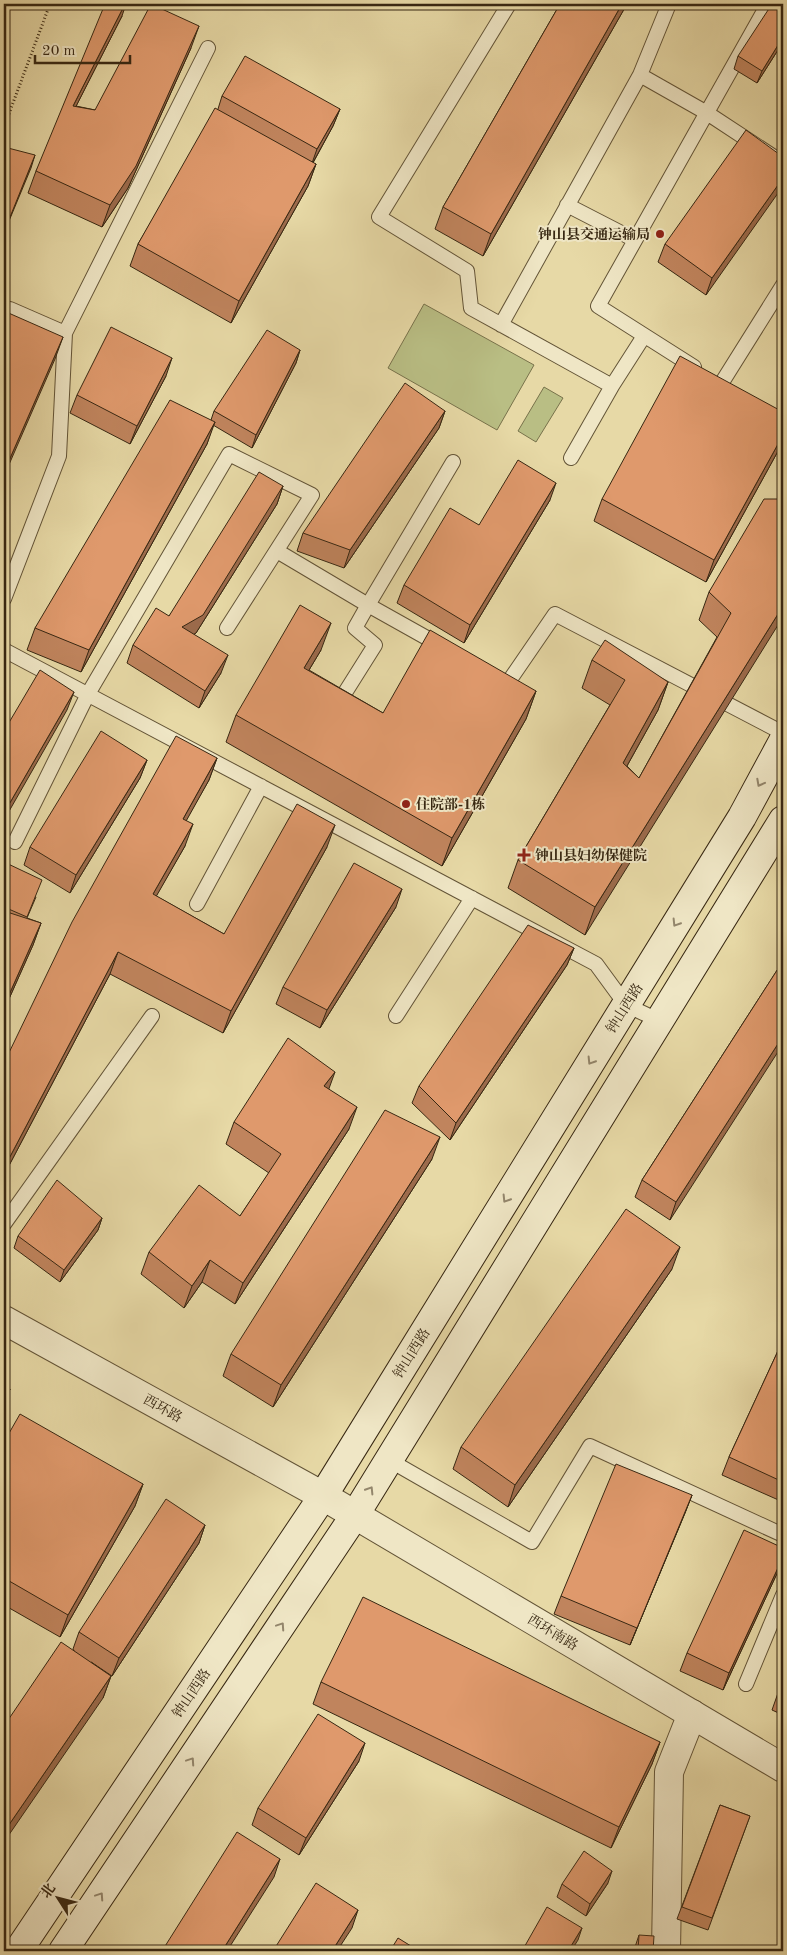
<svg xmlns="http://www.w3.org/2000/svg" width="787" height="1955" font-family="'Old Standard TT','Noto Serif SC',serif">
  <rect width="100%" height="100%" fill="#e7d9a6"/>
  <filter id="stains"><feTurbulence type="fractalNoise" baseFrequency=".004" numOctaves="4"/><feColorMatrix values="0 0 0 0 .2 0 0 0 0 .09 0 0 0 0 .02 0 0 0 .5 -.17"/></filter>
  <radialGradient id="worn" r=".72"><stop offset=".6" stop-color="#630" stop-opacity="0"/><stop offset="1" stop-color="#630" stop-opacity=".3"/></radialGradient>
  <path fill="#b9be84" stroke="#78724b" d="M 424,304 L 534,365 L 497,430 L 388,368 Z
    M 544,387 L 563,398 L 536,442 L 518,431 Z"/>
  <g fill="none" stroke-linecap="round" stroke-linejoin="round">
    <g stroke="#635437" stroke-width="16">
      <path id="service" d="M 509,4 L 379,217 L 467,271 L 471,308 L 612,386
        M 640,75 L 669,4
        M 567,205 L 635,240
        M 501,325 L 640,75 L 707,113 L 783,163
        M 65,333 L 208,48
        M 694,367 L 598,306 L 768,4
        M 721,384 L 783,285
        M 571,458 L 612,386 L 644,336
        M 277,551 L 368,605 L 453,462
        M 4,599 L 59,456 L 65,333 L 10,309
        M 4,650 L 596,964 L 626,1005 L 660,1021
        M 498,679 L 507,684 L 555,614 L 783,733
        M 336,707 L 375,645 L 355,628 L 368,605 L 443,647
        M 15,842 L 88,694 L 229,454 L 312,495 L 227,628
        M 197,904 L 261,786
        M 396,1016 L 472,898
        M 4,1224 L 152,1016
        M 389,1460 L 532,1542 L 590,1446 L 783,1535
        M 746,1684 L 783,1595"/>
    </g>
    <g stroke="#635437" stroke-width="30">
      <path id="minor" d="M 666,1951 L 669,1772 L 692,1714"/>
    </g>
    <g stroke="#635437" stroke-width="30">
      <path id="tertiary" d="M 4,1320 L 323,1496 L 783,1768"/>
    </g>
    <g stroke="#372712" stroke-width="30">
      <path id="secondary" d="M 18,1951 L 323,1496 L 742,817 L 783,741
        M 63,1951 L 355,1515 L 783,820"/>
    </g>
    <path stroke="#372712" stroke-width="3" stroke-dasharray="1 2.5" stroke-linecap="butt" d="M 4,127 L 50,4"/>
    <use href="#service" stroke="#efe6c5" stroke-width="14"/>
    <use href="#minor" stroke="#efe6c5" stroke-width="28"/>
    <use href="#tertiary" stroke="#efe6c5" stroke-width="28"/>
    <use href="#secondary" stroke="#efe6c5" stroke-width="28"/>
  </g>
  <path fill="#c0845d" stroke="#372712" d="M 560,4 L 627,4 L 483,256 L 435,229 L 443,207 Z
    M 122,16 L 76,106 L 95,110 L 191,48 L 128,188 L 102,227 L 28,193 L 36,171 Z
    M 783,42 L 757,83 L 734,69 L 738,56 Z
    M 222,96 L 340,109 L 333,126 L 313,163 L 316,164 L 308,186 L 231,323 L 130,266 L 138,244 L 218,109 Z
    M 783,157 L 706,295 L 658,262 L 665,244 Z
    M 300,350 L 296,363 L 252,448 L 213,425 L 207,444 L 81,672 L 27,650 L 35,628 L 211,420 L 214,411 Z
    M 166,376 L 130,444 L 70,413 L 77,395 Z
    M 445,411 L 439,428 L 344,568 L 297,551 L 303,533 Z
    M 783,412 L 783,442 L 706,582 L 594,521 L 602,499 Z
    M 283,486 L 277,504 L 196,633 L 194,634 L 221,673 L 199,708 L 127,663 L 133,645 L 169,616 Z
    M 783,499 L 585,935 L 508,888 L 518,860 L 610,705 L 582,688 L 592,660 L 668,682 L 658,710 L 627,766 L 639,778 L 717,637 L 699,620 L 709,592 Z
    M 550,500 L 464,643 L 397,603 L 404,585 L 479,525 Z
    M 321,650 L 309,670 L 383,713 L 536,691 L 526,719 L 442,866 L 226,742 L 236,715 Z
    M 217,758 L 209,780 L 186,820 L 185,846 L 156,896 L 224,934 L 327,847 L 223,1033 L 110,974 L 4,1175 L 4,1063 Z
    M 147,760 L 140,778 L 70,893 L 24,865 L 30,847 Z
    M 4,862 L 36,897 L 27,918 L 41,923 L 33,945 L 4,1010 Z
    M 396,907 L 320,1028 L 276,1004 L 283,987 Z
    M 574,948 L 567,965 L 450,1140 L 412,1103 L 419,1086 Z
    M 783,961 L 670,1220 L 635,1197 L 642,1180 Z
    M 329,1089 L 349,1129 L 235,1304 L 202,1282 L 184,1308 L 141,1274 L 149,1252 L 240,1216 L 269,1173 L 226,1144 L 234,1122 Z
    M 432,1159 L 273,1407 L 223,1376 L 231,1354 Z
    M 102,1218 L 98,1230 L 60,1282 L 14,1248 L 18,1236 Z
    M 672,1269 L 508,1507 L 453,1469 L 461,1447 Z
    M 783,1340 L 783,1502 L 722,1475 L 729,1457 Z
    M 4,1442 L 143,1484 L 135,1506 L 60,1637 L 4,1605 Z
    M 692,1495 L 685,1513 L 630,1645 L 554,1614 L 561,1596 Z
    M 205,1525 L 199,1543 L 112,1676 L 91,1662 L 111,1676 L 103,1698 L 73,1649 L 79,1632 Z
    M 780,1567 L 723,1690 L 680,1671 L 687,1653 Z
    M 321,1682 L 660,1742 L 652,1764 L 611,1848 L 313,1704 Z
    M 783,1682 L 783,1715 L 772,1710 L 778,1693 Z
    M 359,1761 L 299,1855 L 252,1825 L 258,1808 Z
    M 720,1805 L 750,1816 L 708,1930 L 677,1919 Z
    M 608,1883 L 586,1916 L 557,1897 L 562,1884 Z
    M 639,1935 L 653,1951 L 634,1951 L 635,1947 Z"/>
  <path fill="#9c6b4c" stroke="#372712" d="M 125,4 L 126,4 L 122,16 L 65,128 L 73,106 Z
    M 622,4 L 627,4 L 483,256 L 491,234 Z
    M 199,26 L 191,48 L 128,188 L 102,227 L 110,205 Z
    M 783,37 L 783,42 L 757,83 L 762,71 Z
    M 340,109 L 333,126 L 311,166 L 317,149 Z
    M 35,155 L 31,168 L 4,233 L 4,232 Z
    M 316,164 L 308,186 L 231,323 L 239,301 Z
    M 783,178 L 783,186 L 706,295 L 712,278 Z
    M 63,337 L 55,359 L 4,476 L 4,472 Z
    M 300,350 L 296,363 L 252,448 L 256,435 Z
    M 172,358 L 166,376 L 130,444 L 137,426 Z
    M 445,411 L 439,428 L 344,568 L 350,550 Z
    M 215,422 L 207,444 L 81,672 L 89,650 Z
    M 783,435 L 783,442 L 706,582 L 714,560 Z
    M 556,483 L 550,500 L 464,643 L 470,625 Z
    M 283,486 L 277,504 L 196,633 L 176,645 L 182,627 Z
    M 783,606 L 783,617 L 585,935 L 595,907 Z
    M 331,623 L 321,650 L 294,695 L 304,668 Z
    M 228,655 L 221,673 L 199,708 L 205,691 Z
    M 668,682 L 658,710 L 613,791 L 623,763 Z
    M 536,691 L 526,719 L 442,866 L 452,838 Z
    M 74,692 L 67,710 L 4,820 L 4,813 Z
    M 217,758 L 209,780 L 175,841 L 183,819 Z
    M 147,760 L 140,778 L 70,893 L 76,875 Z
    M 193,824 L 185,846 L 145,916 L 153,894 Z
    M 335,825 L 327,847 L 223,1033 L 231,1011 Z
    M 402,889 L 396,907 L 320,1028 L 327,1010 Z
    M 41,923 L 33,945 L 4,1010 L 4,1006 Z
    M 574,948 L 567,965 L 450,1140 L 456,1123 Z
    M 118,952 L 110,974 L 4,1175 L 4,1168 Z
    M 783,1036 L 783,1044 L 670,1220 L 676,1202 Z
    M 335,1072 L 327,1094 L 324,1086 Z
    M 357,1107 L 349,1129 L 235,1304 L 243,1283 Z
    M 440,1137 L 432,1159 L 273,1407 L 281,1385 Z
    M 102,1218 L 98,1230 L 60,1282 L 64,1270 Z
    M 680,1247 L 672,1269 L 508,1507 L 515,1485 Z
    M 210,1260 L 202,1282 L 184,1308 L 192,1286 Z
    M 10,1389 L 4,1407 L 4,1401 Z
    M 143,1484 L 135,1506 L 60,1637 L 68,1615 Z
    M 692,1495 L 685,1513 L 630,1645 L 637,1628 Z
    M 205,1525 L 199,1543 L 112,1676 L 119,1658 Z
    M 783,1557 L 780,1567 L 723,1690 L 729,1673 Z
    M 111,1676 L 103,1698 L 4,1842 L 4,1832 Z
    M 660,1742 L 652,1764 L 611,1848 L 619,1827 Z
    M 365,1743 L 359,1761 L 299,1855 L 306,1838 Z
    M 280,1859 L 274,1877 L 227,1951 L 222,1951 Z
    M 612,1871 L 608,1883 L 586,1916 L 590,1904 Z
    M 358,1910 L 352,1928 L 337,1951 L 332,1951 Z
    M 582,1928 L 578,1940 L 571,1951 L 568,1951 Z"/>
  <path fill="#df996c" stroke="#372712" d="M 105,4 L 125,4 L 73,106 L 95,110 L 151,4 L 199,26 L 136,166 L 110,205 L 36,171 Z
    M 560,4 L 622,4 L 491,234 L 443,207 Z
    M 772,4 L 783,4 L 783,37 L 762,71 L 738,56 Z
    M 245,56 L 340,109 L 317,149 L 222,96 Z
    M 215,108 L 316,164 L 239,301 L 138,244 Z
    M 746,130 L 783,157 L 783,178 L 712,278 L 665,244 Z
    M 8,148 L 35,155 L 4,232 L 4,158 Z
    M 4,311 L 63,337 L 4,472 Z
    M 111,327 L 172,358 L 137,426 L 77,395 Z
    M 267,330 L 300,350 L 256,435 L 214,411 Z
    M 680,356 L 783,412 L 783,435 L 714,560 L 602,499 Z
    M 405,383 L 445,411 L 350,550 L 303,533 Z
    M 170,400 L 215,422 L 89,650 L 35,628 Z
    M 518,460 L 556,483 L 470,625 L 404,585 L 450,508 L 479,525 Z
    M 259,472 L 283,486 L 203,615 L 182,627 L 228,655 L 205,691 L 133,645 L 156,608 L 169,616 Z
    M 764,499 L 783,499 L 783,606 L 595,907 L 518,860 L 625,680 L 592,660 L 605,640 L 668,682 L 623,763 L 639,778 L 731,613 L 709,592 Z
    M 300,605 L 331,623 L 304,668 L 383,713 L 430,630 L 536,691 L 452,838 L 236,715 Z
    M 40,670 L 74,692 L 4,813 L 4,731 Z
    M 101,731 L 147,760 L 76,875 L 30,847 Z
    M 176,736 L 217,758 L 183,819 L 193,824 L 153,894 L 224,934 L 297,804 L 335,825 L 231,1011 L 118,952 L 4,1168 L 4,1063 L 72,922 Z
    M 4,862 L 42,880 L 27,917 L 4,907 Z
    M 354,863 L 402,889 L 327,1010 L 283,987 Z
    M 4,911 L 41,923 L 4,1006 Z
    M 528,925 L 574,948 L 456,1123 L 419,1086 Z
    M 783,961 L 783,1036 L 676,1202 L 642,1180 Z
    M 288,1038 L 335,1072 L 324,1086 L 357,1107 L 243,1283 L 210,1260 L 192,1286 L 149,1252 L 199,1185 L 240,1216 L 281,1154 L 234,1122 Z
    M 385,1110 L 440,1137 L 281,1385 L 231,1354 Z
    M 57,1180 L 102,1218 L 64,1270 L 18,1236 Z
    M 626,1209 L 680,1247 L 515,1485 L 461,1447 Z
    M 783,1340 L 783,1482 L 729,1457 Z
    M 4,1386 L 10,1389 L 4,1401 Z
    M 20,1414 L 143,1484 L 68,1615 L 4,1578 L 4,1442 Z
    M 616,1464 L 692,1495 L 637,1628 L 561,1596 Z
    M 166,1499 L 205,1525 L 119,1658 L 79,1632 Z
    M 744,1530 L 783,1548 L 783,1557 L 729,1673 L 687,1653 Z
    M 363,1597 L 660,1742 L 619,1827 L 321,1682 Z
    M 61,1642 L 111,1676 L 4,1832 L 4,1726 Z
    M 783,1682 L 783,1695 L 778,1693 Z
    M 318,1714 L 365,1743 L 306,1838 L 258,1808 Z
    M 720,1805 L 750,1816 L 712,1918 L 682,1907 Z
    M 237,1832 L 280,1859 L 222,1951 L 162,1951 Z
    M 584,1851 L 612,1871 L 590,1904 L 562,1884 Z
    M 316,1883 L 358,1910 L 332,1951 L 273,1951 Z
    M 547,1907 L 582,1928 L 568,1951 L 522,1951 Z
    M 783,1930 L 783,1951 L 776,1951 Z
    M 639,1935 L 654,1936 L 653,1951 L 638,1951 Z
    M 398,1938 L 419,1951 L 390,1951 Z"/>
  <defs><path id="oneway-chevron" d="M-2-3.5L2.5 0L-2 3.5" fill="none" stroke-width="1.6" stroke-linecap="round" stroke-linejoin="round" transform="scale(1.25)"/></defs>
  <g stroke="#93866c">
    <use href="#oneway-chevron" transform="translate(760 783) rotate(118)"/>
    <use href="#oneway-chevron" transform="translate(676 923) rotate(122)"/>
    <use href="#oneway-chevron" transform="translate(591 1061) rotate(122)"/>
    <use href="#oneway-chevron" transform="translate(506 1199) rotate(122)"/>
    <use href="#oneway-chevron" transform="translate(370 1490) rotate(-58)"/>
    <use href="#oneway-chevron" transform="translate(281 1626) rotate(-56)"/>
    <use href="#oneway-chevron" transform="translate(191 1761) rotate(-56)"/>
    <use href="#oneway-chevron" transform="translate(100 1896) rotate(-56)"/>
  </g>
  <g fill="#8f2418" stroke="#efe6c5" stroke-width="2">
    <circle cx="660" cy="234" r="5"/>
    <circle cx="406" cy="804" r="5"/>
    <path d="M521.5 847.5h5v5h5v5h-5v5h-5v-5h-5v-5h5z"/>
  </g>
  <g text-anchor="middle" stroke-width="4" stroke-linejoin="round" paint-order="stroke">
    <g font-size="14" font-weight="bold" fill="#372712" stroke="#efe6c5" text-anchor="start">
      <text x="650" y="239" text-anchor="end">钟山县交通运输局</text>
      <text x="416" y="809">住院部-1栋</text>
      <text x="535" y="860">钟山县妇幼保健院</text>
    </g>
    <g font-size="14" fill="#372712" stroke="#efe6c5">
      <text transform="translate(624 1008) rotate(-58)" y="5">钟山西路</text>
      <text transform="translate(411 1353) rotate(-58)" y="5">钟山西路</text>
      <text transform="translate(163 1408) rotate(29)" y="5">西环路</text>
      <text transform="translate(553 1632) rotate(31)" y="5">西环南路</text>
      <text transform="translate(191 1693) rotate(-56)" y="5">钟山西路</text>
    </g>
  </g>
  <rect width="787" height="1955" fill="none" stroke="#e7d9a6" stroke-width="20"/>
  <rect x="5" y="5" width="777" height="1945" fill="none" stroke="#372712" stroke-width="2.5"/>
  <rect x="10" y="10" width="767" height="1935" fill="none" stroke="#372712"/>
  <g transform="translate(58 1898) rotate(306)" stroke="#efe6c5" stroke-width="4" paint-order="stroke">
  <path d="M0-4L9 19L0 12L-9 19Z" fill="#372712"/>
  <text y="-8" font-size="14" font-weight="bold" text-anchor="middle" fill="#372712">北</text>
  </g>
  <path d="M35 55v8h95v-8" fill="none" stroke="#372712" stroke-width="2.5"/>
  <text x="42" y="55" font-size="15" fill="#372712" stroke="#efe6c5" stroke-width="4" paint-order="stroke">20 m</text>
  <rect width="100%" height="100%" filter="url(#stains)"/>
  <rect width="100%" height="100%" fill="url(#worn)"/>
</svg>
